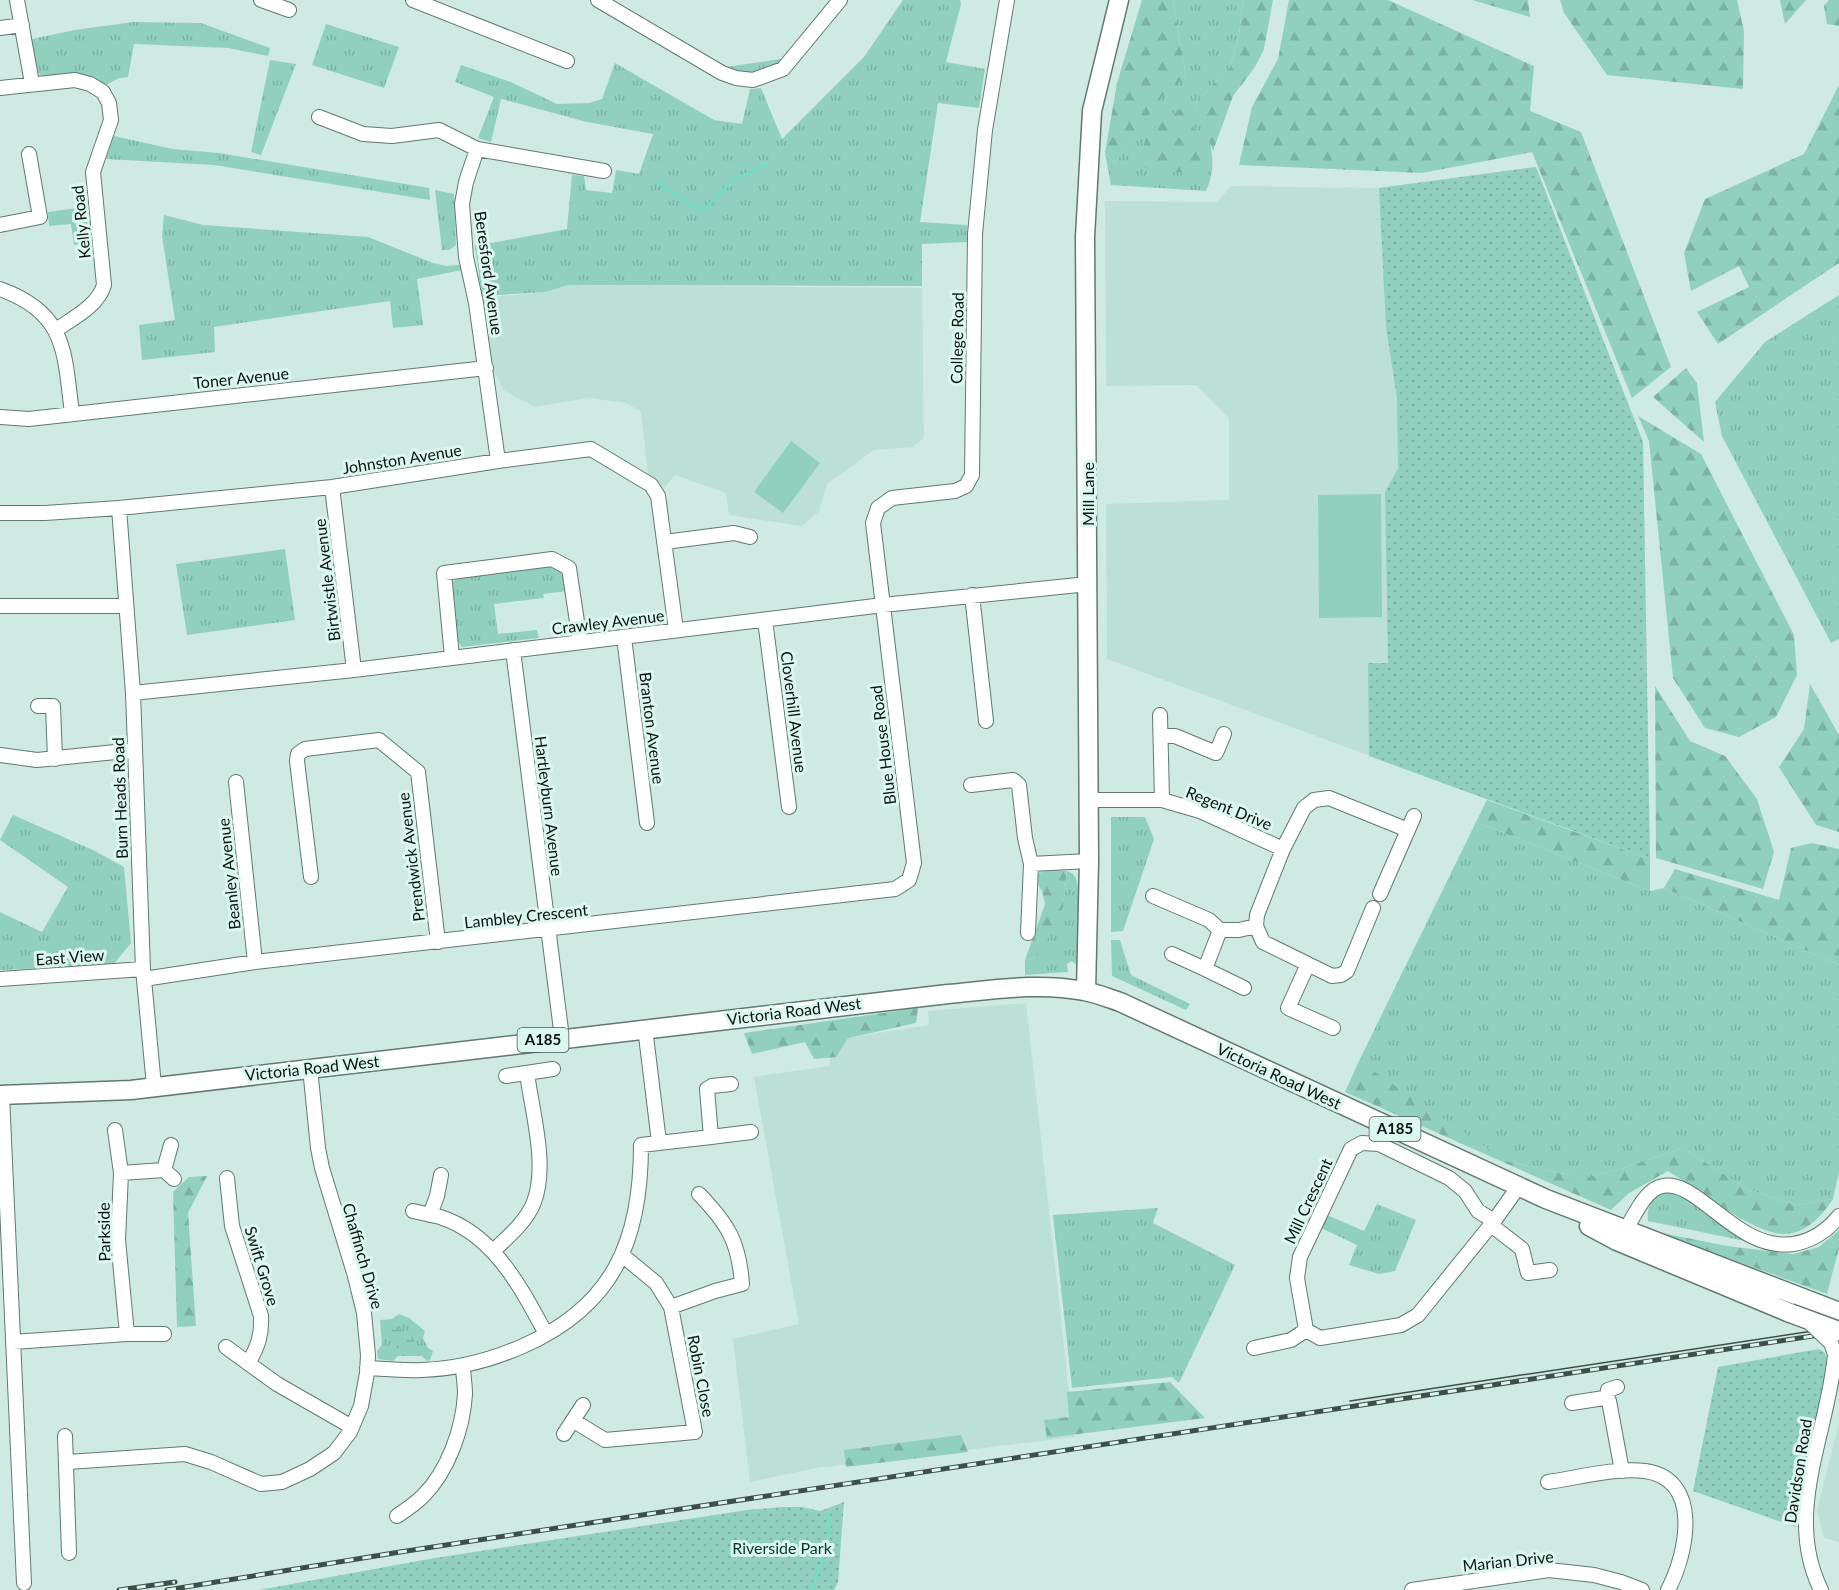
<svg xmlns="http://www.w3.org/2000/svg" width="1839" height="1590" font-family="Lato,sans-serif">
  <defs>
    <pattern id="grass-tufts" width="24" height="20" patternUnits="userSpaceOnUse" patternTransform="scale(1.5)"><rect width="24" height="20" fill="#91d0bf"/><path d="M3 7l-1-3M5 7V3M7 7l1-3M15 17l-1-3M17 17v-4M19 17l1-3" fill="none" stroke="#7cb2a3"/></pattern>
    <pattern id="forest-firs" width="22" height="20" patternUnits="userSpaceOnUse" patternTransform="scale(1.5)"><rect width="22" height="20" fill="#91d0bf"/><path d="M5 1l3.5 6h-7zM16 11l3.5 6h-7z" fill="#7cb2a3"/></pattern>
    <pattern id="wetland-marsh" width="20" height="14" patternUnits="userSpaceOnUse" patternTransform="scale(1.5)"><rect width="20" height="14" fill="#91d0bf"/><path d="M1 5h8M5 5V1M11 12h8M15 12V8" fill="none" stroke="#7cb2a3"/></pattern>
    <pattern id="park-dots" width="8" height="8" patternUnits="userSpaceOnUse" patternTransform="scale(1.5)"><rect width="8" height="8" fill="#91d0bf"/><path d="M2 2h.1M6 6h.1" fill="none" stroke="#7cb2a3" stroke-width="1.8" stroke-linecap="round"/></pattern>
  </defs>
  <rect width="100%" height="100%" fill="#cfeae2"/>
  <path fill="#bce0d5" d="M 1536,167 L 1643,442 L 1650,859 L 1107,659 L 1106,504 L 1229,500 L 1229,418 L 1196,385 L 1106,386 L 1105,201 L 1217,202 L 1231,186 L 1379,188 Z
    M 568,285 L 922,288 L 924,438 L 913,447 L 874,450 L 827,484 L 819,511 L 802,526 L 729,515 L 726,493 L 675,475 L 664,488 L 648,474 L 641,412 L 626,403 L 589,398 L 535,407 L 503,390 L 497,375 L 495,376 L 492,367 L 482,298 L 545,292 Z
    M 1026,1003 L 1074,1437 L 816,1468 L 750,1482 L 733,1339 L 799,1324 L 754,1077 L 829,1066 L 834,1040 L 929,1025 L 928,1011 Z
    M 1839,1422 L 1839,1542 L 1824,1538 L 1817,1510 Z"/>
  <path fill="url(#grass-tufts)" d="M 903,0 L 960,0 L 961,4 L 946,62 L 985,69 L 979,108 L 938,103 L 920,222 L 967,225 L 968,242 L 922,244 L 922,286 L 568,285 L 545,292 L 482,296 L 475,246 L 567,229 L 572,175 L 584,176 L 586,190 L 612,193 L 616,170 L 639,174 L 653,134 L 587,122 L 501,99 L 491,142 L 478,138 L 494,97 L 455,82 L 461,65 L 511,82 L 557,104 L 589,103 L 602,99 L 615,63 L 714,120 L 742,124 L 750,89 L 761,88 L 782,139 L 864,57 Z
    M 1173,0 L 1243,0 L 1239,35 L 1230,67 L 1195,103 C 1207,134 1221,158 1206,191 L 1111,185 L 1105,153 L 1115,163 L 1161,97 L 1186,77 Z
    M 133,22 L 201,23 L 270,48 L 268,56 L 228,48 L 134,44 L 128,77 L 119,78 L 106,85 L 83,75 L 42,76 L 37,71 L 32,39 L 75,30 Z
    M 326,24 L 399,47 L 384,88 L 312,65 Z
    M 787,58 C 764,80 748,75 719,68 Z
    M 270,60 L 296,64 L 261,155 L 251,152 Z
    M 114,136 L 173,149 L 219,153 L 429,188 L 430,200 L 214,165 L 106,159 Z
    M 435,190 L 454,194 L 456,245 L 449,250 L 442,250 Z
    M 85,207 L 90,242 L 74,245 L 71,224 L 49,226 L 48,212 Z
    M 164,215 L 203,225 L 368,237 L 433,263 L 447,266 L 459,265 L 462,270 L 417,279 L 423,325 L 393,328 L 390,301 L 214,327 L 215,352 L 142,360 L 139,325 L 175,320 L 162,236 Z
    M 1839,295 L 1839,639 L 1831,643 L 1722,436 L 1715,402 L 1765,342 Z
    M 285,549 L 295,620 L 187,635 L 176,564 Z
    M 551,566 L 563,571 L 566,591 L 543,594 L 544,598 L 494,604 L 498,634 L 537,630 L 539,638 L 462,647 L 458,642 L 452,583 L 456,579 Z
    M 13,815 L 93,850 L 124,867 L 131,943 L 113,965 L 0,970 L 0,912 L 42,932 L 68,887 L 0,840 Z
    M 1111,817 L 1145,817 L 1154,839 L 1123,931 L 1111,932 Z
    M 1476,822 L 1650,891 L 1664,888 L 1839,965 L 1839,1172 L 1833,1199 L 1796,1205 L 1747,1189 L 1683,1148 L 1621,1169 L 1583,1178 L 1506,1161 L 1427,1118 L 1359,1061 Z
    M 1067,871 C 1076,874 1077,880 1078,888 L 1078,966 L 1072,961 L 1067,964 L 1068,972 L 1025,975 L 1025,960 L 1035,957 L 1063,907 Z
    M 1111,940 L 1120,940 L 1131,975 L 1190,1004 L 1186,1010 L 1112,976 Z
    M 1667,1191 L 1681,1193 L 1730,1231 L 1750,1242 L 1648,1221 C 1646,1205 1653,1196 1667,1191 Z
    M 1377,1204 L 1416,1220 L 1395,1271 L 1379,1274 L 1349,1265 L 1357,1245 L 1321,1228 L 1327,1215 L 1364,1231 Z
    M 1158,1208 L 1153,1223 L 1235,1265 L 1179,1383 L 1172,1377 L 1072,1388 L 1053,1215 Z
    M 399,1314 L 409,1318 L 425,1331 L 423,1338 L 428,1348 L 433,1351 L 430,1360 L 427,1361 L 422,1356 L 398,1356 L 393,1361 L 378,1359 L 377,1351 L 382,1345 L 380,1320 L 392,1319 Z"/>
  <path fill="url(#forest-firs)" d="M 1142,0 L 1173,0 L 1186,77 L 1161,98 L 1115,163 L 1105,153 L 1117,83 Z
    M 1243,0 L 1273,0 L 1264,49 L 1255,67 L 1233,96 L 1213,151 L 1195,103 L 1230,67 L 1239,35 Z
    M 1289,0 L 1388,0 L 1534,66 L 1530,111 L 1581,132 L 1671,367 L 1632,398 L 1532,152 L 1422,173 L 1239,165 L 1252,107 L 1278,59 Z
    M 1472,0 L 1528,0 L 1530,17 Z
    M 1560,0 L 1737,0 L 1744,31 L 1743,89 L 1607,75 L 1564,13 Z
    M 1780,0 L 1806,0 L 1785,24 Z
    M 1829,0 L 1839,0 L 1839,26 L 1827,24 L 1824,6 Z
    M 1839,85 L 1839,263 L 1718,344 L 1697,312 L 1749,287 L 1739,266 L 1691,291 L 1684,253 L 1705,199 L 1804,154 Z
    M 1183,107 L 1198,137 L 1207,164 C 1186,178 1160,171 1137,166 L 1148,132 Z
    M 1686,368 L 1697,383 L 1704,442 L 1653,397 Z
    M 1638,416 L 1701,454 L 1794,635 L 1797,675 L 1776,717 L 1739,737 L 1705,728 L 1673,678 L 1649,441 Z
    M 1810,684 L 1839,735 L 1839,832 L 1816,825 L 1779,767 L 1804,729 Z
    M 1655,686 L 1690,741 L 1725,756 L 1757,799 L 1774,852 L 1763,889 L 1656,858 Z
    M 1487,800 L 1650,859 L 1650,891 L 1476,822 Z
    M 1812,843 L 1839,849 L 1839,965 L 1664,888 L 1675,869 L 1779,900 L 1791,848 Z
    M 1051,870 L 1067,871 L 1063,907 L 1049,937 L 1035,957 L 1025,960 L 1045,904 L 1042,891 L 1036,881 L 1038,873 Z
    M 918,1008 L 916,1023 L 848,1038 L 836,1057 L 814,1059 L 805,1042 L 752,1054 L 744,1033 Z
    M 1359,1061 L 1506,1161 L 1583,1178 L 1621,1169 L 1683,1148 L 1747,1189 L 1796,1205 L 1833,1199 C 1822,1216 1805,1235 1782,1234 C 1751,1232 1695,1188 1668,1171 L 1629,1193 L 1611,1210 L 1345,1092 Z
    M 207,1176 L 188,1213 L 196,1326 L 177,1327 L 173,1192 L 189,1177 Z
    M 1839,1230 L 1839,1248 L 1827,1294 L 1657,1232 L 1727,1246 L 1793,1254 L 1819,1247 Z
    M 1170,1382 L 1205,1418 L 1047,1438 L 1044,1420 L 1069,1417 L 1067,1392 Z
    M 961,1435 L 968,1452 L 846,1467 L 844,1450 Z"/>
  <path fill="url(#wetland-marsh)" d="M 396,1326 L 412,1337 L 418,1346 L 412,1350 L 399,1349 L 392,1344 L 391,1330 Z"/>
  <path fill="url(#park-dots)" d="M 1536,167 L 1643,442 L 1650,859 L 1369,756 L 1368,663 L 1388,663 L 1385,492 L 1398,469 L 1397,398 L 1386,327 L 1379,188 Z
    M 1819,1349 L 1825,1353 L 1828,1365 L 1796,1527 L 1693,1491 L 1718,1367 Z
    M 844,1502 L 838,1582 L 834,1590 L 259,1590 L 435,1558 L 747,1510 L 782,1507 L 802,1507 L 820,1511 Z"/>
  <path fill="#91d0bf" d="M 791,441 L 820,463 L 783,513 L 754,492 Z
    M 1381,494 L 1382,617 L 1319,618 L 1318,495 Z"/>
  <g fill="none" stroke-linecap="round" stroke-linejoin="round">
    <path stroke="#73dec3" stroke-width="3" d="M 658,182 L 695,208 L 706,208 L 736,177 L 748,174 L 766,164
      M 811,1590 L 828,1547 L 830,1517"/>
    <g stroke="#607971" stroke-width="16">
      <path id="minor" d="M 17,0 L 32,83
        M 261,0 L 289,10
        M 413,0 L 567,61
        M 598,0 L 722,73 L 736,78 L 753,80 L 783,69 L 840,0
        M 0,28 L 22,25
        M 0,88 L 75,80 L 90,84 L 103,92 L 109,103 L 111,120 L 93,172 L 104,285 C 98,306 73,318 56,330
        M 319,117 L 363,134 L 392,136 L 439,130 L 477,149 L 604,171
        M 477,149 L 466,182 L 462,204 L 466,257 L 476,303 L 498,461
        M 0,225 L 40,217 L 29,154
        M 0,289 C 67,313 64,352 72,413
        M 0,417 L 29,419 L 486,368
        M 332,487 L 354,670
        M 119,508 L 133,693 L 143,969 L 154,1086
        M 0,513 L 45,513 L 119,508 L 332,487 L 498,461 L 591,449 L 651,485 L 658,496 L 676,630
        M 665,542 L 734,533 L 750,537
        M 972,595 L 986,721
        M 0,606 L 126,606
        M 765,620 L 789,807
        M 624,637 L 647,823
        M 513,650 L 562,1038
        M 452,657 L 444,573 L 552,559 L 569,568 L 580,642
        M 133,693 L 354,670 L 883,605 L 1088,584
        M 38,706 L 53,706 L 55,759
        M 1160,715 L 1162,800
        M 1161,736 L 1175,736 L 1216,753 L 1224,734
        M 0,755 L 37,760 L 135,750
        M 236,782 L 255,962
        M 971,785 L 1013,780 L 1019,785 L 1025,838 L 1031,864 L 1028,933
        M 1089,800 L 1162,800 L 1200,811 L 1283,849 L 1304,808 L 1314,800 L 1329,798 L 1408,830 L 1414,816
        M 1283,849 L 1257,915 L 1256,926 L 1263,942 L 1332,976 L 1341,975 L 1347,971 L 1373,908
        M 1031,864 L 1089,861
        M 311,877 L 297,761 L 298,754 L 305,749 L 379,740 L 418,772 L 438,942
        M 1380,894 L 1408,830
        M 1153,896 L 1209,920 L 1220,930 L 1239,930 L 1256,926
        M 1172,954 L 1205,969 L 1220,930
        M 1308,964 L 1288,1008 L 1333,1028
        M 1205,969 L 1244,988
        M 0,979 L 143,969
        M 144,979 L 255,962 L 895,889 L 909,880 L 914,863 L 873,523 L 878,508 L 892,498 L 955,491 L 966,486 L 972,475 L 975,234 L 985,130 L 1007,0
        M 645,1028 L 659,1142
        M 506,1076 L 553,1069
        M 2,1095 L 24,1583
        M 115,1130 L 121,1173 L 118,1240 L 127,1334
        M 711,1137 L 751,1132
        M 171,1145 L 164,1170 L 174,1179
        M 121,1173 L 164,1170
        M 227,1178 L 232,1226 L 261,1316 C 262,1335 258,1346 249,1362
        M 413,1211 C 422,1213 431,1215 440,1217 C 494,1234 521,1288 546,1334
        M 430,1215 L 437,1196 L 441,1175
        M 1494,1221 L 1478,1211 L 1465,1191 L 1449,1178 L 1379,1144 L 1362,1143 L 1351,1149 L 1300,1257 L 1297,1278 L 1306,1330 L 1320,1338 L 1401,1325 L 1418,1315 L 1494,1221 L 1519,1186
        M 1491,1225 L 1522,1249 L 1528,1273 L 1550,1270
        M 1620,1237 C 1632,1223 1642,1193 1659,1187 C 1696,1174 1735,1252 1793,1244 C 1811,1241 1827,1231 1839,1216
        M 493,1251 C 507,1238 527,1221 534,1202 C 548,1165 532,1112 527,1073
        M 671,1307 L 715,1291 L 742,1284 C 739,1242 728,1224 699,1194
        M 13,1342 L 127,1334 L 164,1334
        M 226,1347 L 277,1384 L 352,1427
        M 1254,1348 L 1291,1340 L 1306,1330
        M 367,1368 C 385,1369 404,1371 422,1370 C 457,1369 491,1360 523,1346 C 614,1306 641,1240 641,1145 L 711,1137 L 707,1089 L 712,1086 L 731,1084
        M 1607,1399 L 1608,1390 L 1617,1387
        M 1572,1403 L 1604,1398 L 1609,1401 L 1622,1471
        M 574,1421 L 605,1440 L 695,1432 L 671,1307 L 656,1283 L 622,1255
        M 564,1434 L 583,1405
        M 65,1436 L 69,1553
        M 68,1462 L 185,1454 L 211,1462 L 261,1484 L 282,1482 L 310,1469 L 334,1453 L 350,1432 L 361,1406 L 367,1373 L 368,1355 L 364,1313 L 355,1276 L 322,1168 L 318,1148 L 310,1068
        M 1548,1482 C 1576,1478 1618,1467 1645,1471 C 1703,1479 1687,1554 1668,1590
        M 397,1516 C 406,1510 415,1504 423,1496 C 448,1471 463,1429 465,1394 C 465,1384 463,1375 463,1365
        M 1412,1590 L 1549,1570 L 1594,1575 L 1621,1582 L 1642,1590
        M 1821,1590 C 1783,1513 1828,1434 1835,1354"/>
    </g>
    <g stroke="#607971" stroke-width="21">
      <path id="major" d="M 1086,991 L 1089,861 L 1085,237 L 1092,111 L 1119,0
        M 0,1095 L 131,1090 L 948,994 C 992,990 1039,982 1084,991 C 1096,993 1108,998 1120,1002 L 1546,1199 L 1839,1312
        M 1589,1226 L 1617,1241 L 1790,1313"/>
    </g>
    <use href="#minor" stroke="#fff" stroke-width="14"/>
    <use href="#major" stroke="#fff" stroke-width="18"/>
    <path stroke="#3f4e49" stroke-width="1.5" d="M 1350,1401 L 1839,1327"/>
    <g stroke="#3f4e49" stroke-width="5">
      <path id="rail" d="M 119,1590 L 175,1582
        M 167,1590 L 400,1552 L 1839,1332"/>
    </g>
    <use href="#rail" stroke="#dcf7ef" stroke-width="3" stroke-dasharray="9" stroke-linecap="butt"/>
    <g stroke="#607971" stroke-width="16" stroke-linecap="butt">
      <path id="minor-bridge" d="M 1811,1324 L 1831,1343 L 1835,1354"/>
    </g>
    <g stroke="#607971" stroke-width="21" stroke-linecap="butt">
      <path id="major-bridge" d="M 1790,1313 L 1839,1331"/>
    </g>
    <use href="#minor-bridge" stroke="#fff" stroke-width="14"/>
    <use href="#major-bridge" stroke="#fff" stroke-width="18"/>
  </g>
  <g text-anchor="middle" stroke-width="6" stroke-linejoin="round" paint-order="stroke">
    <g fill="#dcf7ef" stroke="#485753" stroke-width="1.5">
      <rect x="517.5" y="1028" width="51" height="24" rx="4.5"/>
      <rect x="1369.5" y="1117" width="51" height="24" rx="4.5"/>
    </g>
    <g font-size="15" font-weight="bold" fill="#091310">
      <text x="543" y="1045">A185</text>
      <text x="1395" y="1134">A185</text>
    </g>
    <g font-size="16" fill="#091310" stroke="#dcf7ef">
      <text transform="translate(81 222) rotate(-96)" y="6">Kelly Road</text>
      <text transform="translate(489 273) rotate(82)" y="6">Beresford Avenue</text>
      <text transform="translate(957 338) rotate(-89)" y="6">College Road</text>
      <text transform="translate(241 378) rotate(-6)" y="6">Toner Avenue</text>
      <text transform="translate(402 459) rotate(-9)" y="6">Johnston Avenue</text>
      <text transform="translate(1088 494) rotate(-90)" y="6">Mill Lane</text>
      <text transform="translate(327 580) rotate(-97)" y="6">Birtwistle Avenue</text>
      <text transform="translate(608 622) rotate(-7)" y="6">Crawley Avenue</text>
      <text transform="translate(794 712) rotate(83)" y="6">Cloverhill Avenue</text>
      <text transform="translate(652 728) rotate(83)" y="6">Branton Avenue</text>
      <text transform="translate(883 745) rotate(-97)" y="6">Blue House Road</text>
      <text transform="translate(120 798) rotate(-92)" y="6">Burn Heads Road</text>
      <text transform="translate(549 806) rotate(83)" y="6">Hartleyburn Avenue</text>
      <text transform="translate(1229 808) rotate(22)" y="6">Regent Drive</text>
      <text transform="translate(411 857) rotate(-97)" y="6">Prendwick Avenue</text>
      <text transform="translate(229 874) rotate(-96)" y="6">Beanley Avenue</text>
      <text transform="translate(526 916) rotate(-6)" y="6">Lambley Crescent</text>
      <text transform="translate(70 957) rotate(-4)" y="6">East View</text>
      <text transform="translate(794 1011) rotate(-7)" y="6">Victoria Road West</text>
      <text transform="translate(312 1068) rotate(-6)" y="6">Victoria Road West</text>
      <text transform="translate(1279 1076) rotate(25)" y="6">Victoria Road West</text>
      <text transform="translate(1308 1201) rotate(-65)" y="6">Mill Crescent</text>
      <text transform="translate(104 1232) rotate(-91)" y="6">Parkside</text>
      <text transform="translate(363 1256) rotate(74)" y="6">Chaffinch Drive</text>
      <text transform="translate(262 1266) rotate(73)" y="6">Swift Grove</text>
      <text transform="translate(701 1376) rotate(79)" y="6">Robin Close</text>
      <text transform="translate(1798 1471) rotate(-81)" y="6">Davidson Road</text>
      <text transform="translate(1508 1561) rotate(-6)" y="6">Marian Drive</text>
    </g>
    <g font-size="16" fill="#04382e" stroke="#dcf7ef">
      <text x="782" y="1554">Riverside Park</text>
    </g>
  </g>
</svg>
